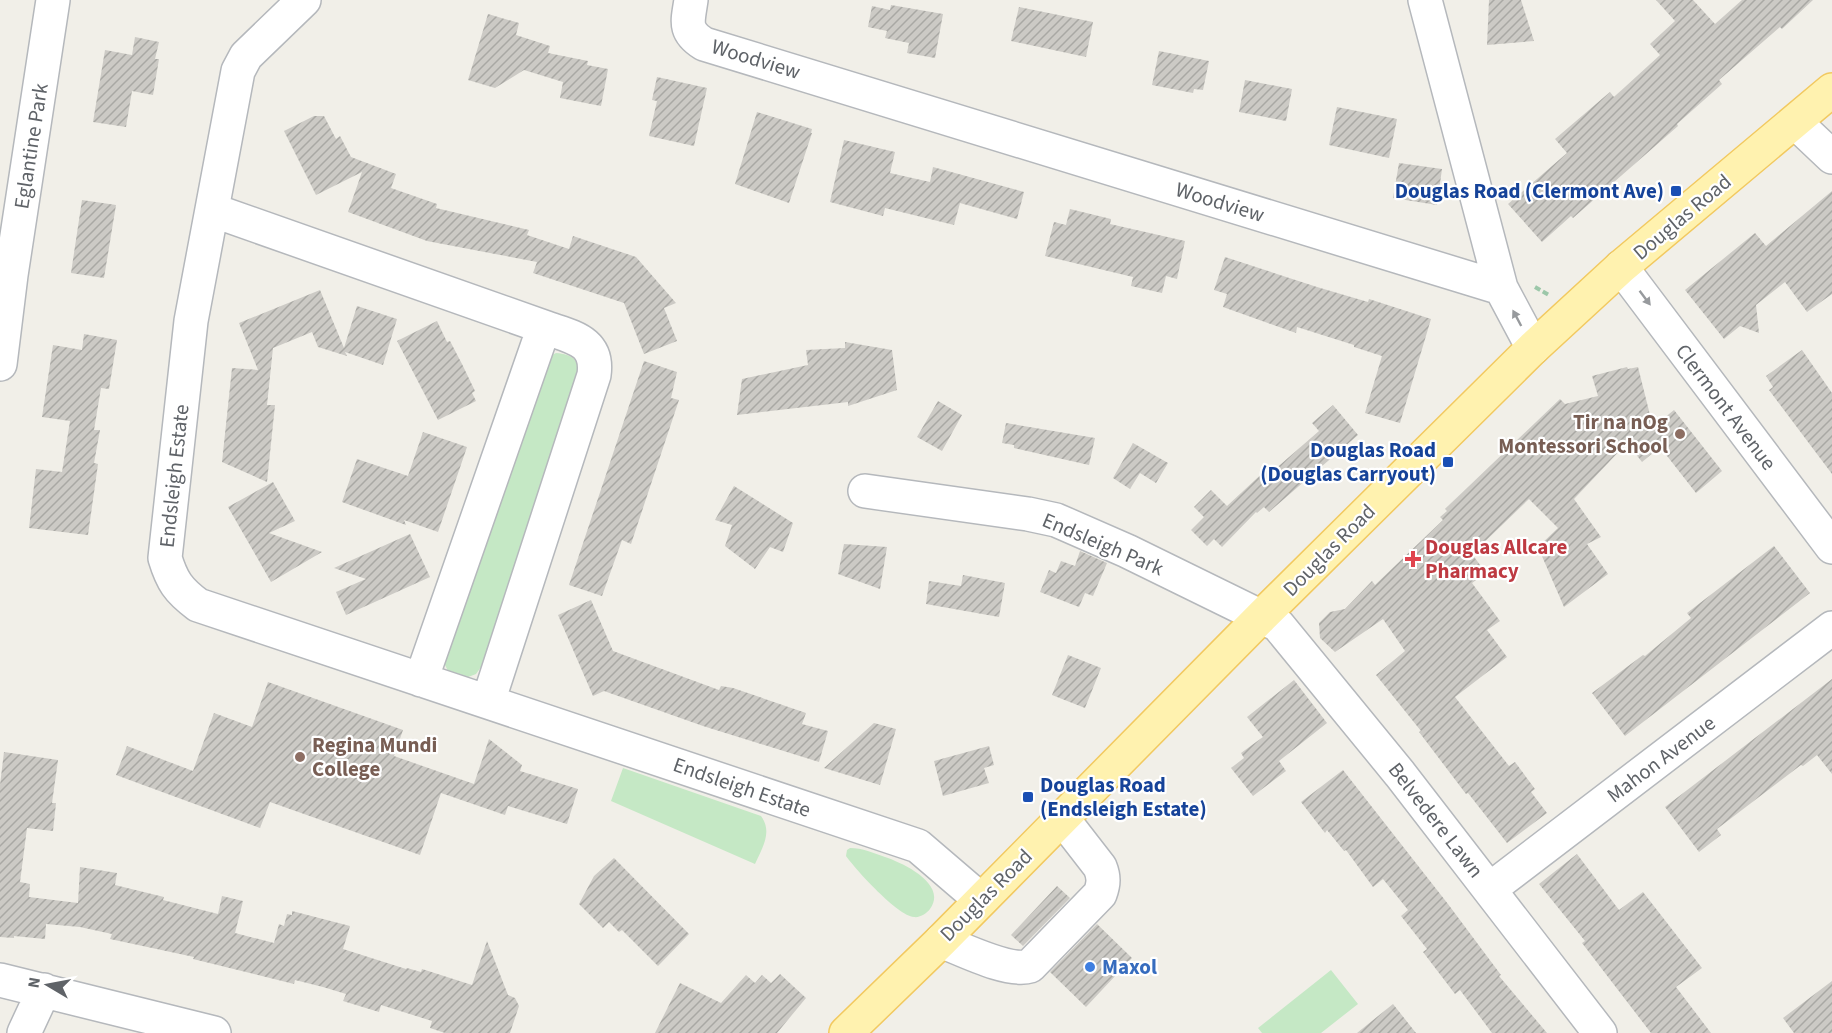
<svg xmlns="http://www.w3.org/2000/svg" width="1832" height="1033" font-family="'Source Sans 3',sans-serif">
  <defs>
    <pattern id="building-hatch" width="6" height="6" patternUnits="userSpaceOnUse" patternTransform="scale(1.5)"><rect width="6" height="6" fill="#cccac5"/><path d="M-1 1l2-2M0 6l6-6M5 7l2-2" fill="none" stroke="#a9a8a4"/></pattern>
  </defs>
  <rect width="100%" height="100%" fill="#f1efe8"/>
  <path fill="#c5e8c5" d="M 556,353 C 589,355 578,380 571,402 L 481,667 L 476,674 L 463,679 L 448,671 L 443,661 L 548,357 Z
    M 623,768 L 761,816 C 773,832 762,848 755,864 L 611,801 Z
    M 850,848 C 862,848 874,853 885,857 C 903,863 948,884 930,909 C 927,913 920,918 914,917 C 898,916 856,870 846,856 L 847,850 Z
    M 1331,970 L 1358,1004 L 1321,1033 L 1262,1033 L 1258,1028 Z"/>
  <path fill="url(#building-hatch)" d="M 1489,0 L 1521,0 L 1534,41 L 1487,45 Z
    M 1656,0 L 1693,0 L 1715,24 L 1742,0 L 1813,0 L 1782,29 L 1780,27 L 1719,80 L 1722,84 L 1677,124 L 1678,126 L 1573,218 L 1571,216 L 1542,242 L 1508,204 L 1567,153 L 1555,139 L 1610,92 L 1614,97 L 1660,55 L 1650,44 L 1675,21 Z
    M 891,5 L 943,14 L 935,58 L 907,53 L 909,43 L 885,38 L 887,31 L 868,27 L 872,6 L 890,10 Z
    M 1019,7 L 1093,22 L 1086,57 L 1011,41 Z
    M 488,14 L 519,23 L 516,35 L 550,46 L 548,53 L 588,61 L 587,65 L 608,69 L 601,106 L 560,98 L 563,82 L 524,70 L 495,88 L 468,80 Z
    M 135,37 L 159,42 L 155,59 L 159,59 L 153,95 L 132,91 L 126,127 L 93,122 L 105,50 L 132,55 Z
    M 1159,51 L 1209,61 L 1203,90 L 1194,89 L 1193,93 L 1152,85 Z
    M 657,77 L 707,88 L 694,146 L 649,136 L 657,101 L 652,100 Z
    M 1245,80 L 1292,89 L 1286,121 L 1239,112 Z
    M 1337,107 L 1397,119 L 1389,158 L 1329,145 Z
    M 757,112 L 812,129 L 811,133 L 812,133 L 789,203 L 735,184 Z
    M 314,116 L 324,116 L 336,139 L 340,136 L 351,157 L 396,174 L 391,188 L 437,204 L 436,208 L 529,230 L 527,235 L 569,249 L 573,236 L 636,257 L 676,303 L 664,308 L 677,341 L 644,354 L 624,303 L 533,273 L 537,262 L 427,241 L 348,212 L 362,172 L 316,195 L 284,131 Z
    M 844,140 L 895,152 L 890,173 L 930,182 L 933,167 L 1024,192 L 1017,219 L 960,203 L 954,225 L 885,208 L 883,216 L 830,202 Z
    M 1399,163 L 1442,169 L 1437,205 L 1393,198 Z
    M 1832,191 L 1832,294 L 1807,312 L 1785,282 L 1756,305 L 1759,333 L 1740,326 L 1724,339 L 1685,290 L 1755,233 L 1766,246 Z
    M 82,200 L 116,205 L 104,278 L 71,273 Z
    M 1070,209 L 1111,219 L 1110,224 L 1185,241 L 1177,279 L 1166,276 L 1162,293 L 1131,286 L 1133,277 L 1045,256 L 1054,222 L 1066,225 Z
    M 1225,257 L 1317,287 L 1368,302 L 1369,299 L 1431,319 L 1400,423 L 1365,413 L 1382,356 L 1354,347 L 1354,345 L 1297,327 L 1296,333 L 1223,307 L 1227,294 L 1214,290 Z
    M 320,290 L 344,348 L 357,306 L 397,319 L 383,365 L 345,352 L 347,356 L 318,347 L 312,332 L 273,348 L 267,405 L 275,405 L 267,482 L 222,462 L 232,368 L 258,370 L 239,323 Z
    M 437,321 L 447,342 L 450,341 L 462,364 L 475,391 L 472,393 L 476,401 L 438,420 L 397,341 Z
    M 84,334 L 117,340 L 109,389 L 101,388 L 94,430 L 100,430 L 94,463 L 98,464 L 88,535 L 29,528 L 36,469 L 62,472 L 70,421 L 42,417 L 53,345 L 82,350 Z
    M 845,342 L 892,350 L 897,390 L 848,406 L 848,402 L 737,415 L 742,379 L 808,365 L 806,350 L 845,348 Z
    M 1802,350 L 1832,393 L 1832,474 L 1769,390 L 1773,387 L 1766,376 Z
    M 644,361 L 677,372 L 671,398 L 679,400 L 631,544 L 622,540 L 602,596 L 569,585 Z
    M 1627,367 L 1628,369 L 1638,367 L 1653,427 L 1674,410 L 1722,471 L 1696,493 L 1660,447 L 1642,462 L 1627,443 L 1574,499 L 1601,537 L 1587,544 L 1608,574 L 1564,607 L 1538,547 L 1558,528 L 1529,499 L 1472,554 L 1486,573 L 1472,583 L 1500,621 L 1487,630 L 1507,657 L 1455,697 L 1509,766 L 1515,762 L 1535,789 L 1531,792 L 1547,813 L 1507,843 L 1468,793 L 1466,794 L 1419,732 L 1421,731 L 1376,675 L 1405,651 L 1383,619 L 1335,652 L 1320,638 L 1319,623 L 1330,612 L 1345,609 L 1372,581 L 1375,585 L 1443,520 L 1440,517 L 1447,511 L 1445,509 L 1560,399 L 1565,404 L 1598,396 L 1592,376 Z
    M 938,401 L 962,415 L 942,451 L 917,437 Z
    M 1333,405 L 1358,435 L 1269,512 L 1264,507 L 1257,513 L 1256,512 L 1222,547 L 1214,539 L 1207,546 L 1191,530 L 1204,517 L 1194,507 L 1211,490 L 1227,506 L 1269,467 L 1273,471 L 1319,431 L 1312,423 Z
    M 1006,423 L 1095,438 L 1089,465 L 1014,448 L 1014,445 L 1002,443 Z
    M 423,432 L 467,447 L 438,532 L 404,520 L 406,525 L 342,502 L 357,459 L 408,476 Z
    M 1133,443 L 1168,463 L 1156,483 L 1140,473 L 1130,489 L 1113,478 Z
    M 273,482 L 295,521 L 269,533 L 322,552 L 271,582 L 228,507 Z
    M 734,486 L 793,523 L 783,552 L 770,547 L 755,569 L 725,546 L 732,525 L 715,520 Z
    M 410,534 L 430,577 L 346,615 L 336,592 L 366,579 L 334,568 Z
    M 844,544 L 887,547 L 880,589 L 838,574 Z
    M 1774,546 L 1810,593 L 1625,736 L 1592,693 L 1643,655 L 1645,656 L 1691,618 L 1687,613 Z
    M 1080,551 L 1107,563 L 1093,596 L 1085,593 L 1079,607 L 1040,592 L 1049,570 L 1056,573 L 1061,561 L 1075,566 Z
    M 963,575 L 1005,583 L 999,617 L 926,604 L 929,581 L 961,586 Z
    M 591,600 L 613,651 L 719,690 L 721,686 L 733,688 L 806,713 L 802,724 L 828,731 L 819,762 L 703,726 L 604,691 L 593,696 L 558,615 Z
    M 1068,655 L 1101,668 L 1085,708 L 1052,695 Z
    M 1832,679 L 1832,774 L 1817,755 L 1803,766 L 1801,765 L 1717,829 L 1721,835 L 1699,852 L 1665,807 Z
    M 1294,680 L 1327,723 L 1279,761 L 1286,771 L 1253,796 L 1231,768 L 1244,758 L 1241,753 L 1263,737 L 1247,717 Z
    M 268,682 L 403,730 L 394,756 L 474,784 L 489,739 L 522,765 L 520,771 L 578,789 L 567,824 L 508,806 L 505,815 L 441,793 L 420,855 L 270,802 L 260,828 L 116,775 L 127,746 L 193,771 L 214,713 L 252,727 Z
    M 874,723 L 896,729 L 880,785 L 824,768 Z
    M 989,746 L 994,765 L 984,768 L 989,783 L 943,796 L 934,761 Z
    M 4,752 L 58,760 L 52,803 L 56,803 L 53,831 L 27,828 L 20,882 L 30,884 L 29,897 L 78,903 L 80,867 L 117,873 L 115,885 L 164,897 L 163,900 L 218,914 L 222,896 L 243,901 L 235,933 L 274,943 L 279,924 L 284,926 L 287,914 L 292,915 L 292,911 L 350,926 L 343,949 L 406,969 L 407,968 L 421,972 L 422,969 L 472,985 L 487,941 L 508,995 L 515,998 L 519,1006 L 510,1033 L 445,1033 L 430,1028 L 432,1021 L 381,1005 L 379,1012 L 343,1001 L 346,994 L 323,987 L 295,980 L 294,984 L 193,959 L 194,957 L 110,939 L 112,934 L 80,927 L 46,924 L 45,939 L 14,936 L 14,938 L 0,937 L 0,785 Z
    M 1343,770 L 1448,904 L 1501,975 L 1499,976 L 1547,1033 L 1492,1033 L 1460,990 L 1455,994 L 1423,952 L 1427,949 L 1401,916 L 1408,910 L 1383,879 L 1373,887 L 1346,850 L 1344,851 L 1327,830 L 1325,833 L 1301,802 Z
    M 1577,854 L 1619,910 L 1643,892 L 1702,968 L 1676,987 L 1711,1033 L 1651,1033 L 1582,943 L 1585,941 L 1539,884 Z
    M 614,858 L 689,934 L 658,966 L 622,930 L 619,932 L 609,922 L 603,928 L 579,904 L 594,876 Z
    M 1057,886 L 1070,898 L 1023,946 L 1011,935 Z
    M 1097,924 L 1132,958 L 1086,1007 L 1050,972 Z
    M 780,974 L 806,998 L 777,1033 L 655,1033 L 680,983 L 721,1003 L 746,975 L 755,983 L 762,975 L 771,983 Z
    M 1832,981 L 1832,1033 L 1794,1033 L 1783,1018 Z
    M 1393,1004 L 1416,1033 L 1357,1033 Z"/>
  <g fill="none" stroke-linecap="round" stroke-linejoin="round">
    <g stroke="#b5b8bc" stroke-width="36">
      <path id="minor" d="M 304,0 L 246,56 L 238,71 L 191,321 L 165,558 C 172,581 178,590 198,605 L 918,846 L 981,900
        M 691,0 C 688,21 683,31 704,44 L 1501,288
        M 1425,0 L 1501,288 L 1533,348
        M 1795,122 L 1832,157
        M 212,210 L 544,327 C 571,337 599,340 594,375 L 488,702
        M 1621,267 L 1832,547
        M 0,364 L 11,275 L 53,0
        M 865,491 L 1028,514 L 1056,520 L 1127,551 L 1278,625 L 1400,774 L 1600,1033
        M 421,680 L 544,327
        M 1490,889 L 1832,628
        M 941,941 C 962,949 1009,973 1030,966 L 1100,894 C 1104,883 1104,877 1100,867 L 1062,818
        M 0,980 L 214,1033
        M 24,1033 L 44,990"/>
    </g>
    <g stroke="#f2c960" stroke-width="36">
      <path id="major" d="M 846,1033 L 941,941 L 1262,616 L 1533,348 L 1621,267 L 1832,90"/>
    </g>
    <path stroke="#9cc7a9" stroke-width="4" stroke-dasharray="6 3" stroke-linecap="butt" d="M 1535,287 L 1549,295"/>
    <use href="#minor" stroke="#fff" stroke-width="33"/>
    <use href="#major" stroke="#fff2af" stroke-width="33"/>
  </g>
  <defs><path id="oneway-solid" d="M-6-.8H1V-3.2L6.5 0L1 3.2V.8H-6Z" transform="scale(1.5)"/></defs>
  <g fill="#979a9d">
    <use href="#oneway-solid" transform="translate(1645 298) rotate(53)"/>
    <use href="#oneway-solid" transform="translate(1517 318) rotate(-118)"/>
  </g>
  <g fill="#1a4fb4" stroke="#fff" stroke-width="2">
    <rect x="1670" y="185" width="12" height="12" rx="3"/>
    <rect x="1442" y="456" width="12" height="12" rx="3"/>
    <rect x="1022" y="791" width="12" height="12" rx="3"/>
  </g>
  <g fill="#8d6e63" stroke="#fff" stroke-width="2">
    <circle cx="1680" cy="434" r="6"/>
    <circle cx="300" cy="757" r="6"/>
  </g>
  <path fill="#e0444e" stroke="#fff" stroke-width="2" d="M1410 550h6v6h6v6h-6v6h-6v-6h-6v-6h6z"/>
  <circle fill="#3f7fe0" stroke="#fff" stroke-width="2" cx="1090" cy="967" r="6"/>
  <g text-anchor="middle" stroke-width="4.5" stroke-linejoin="round" paint-order="stroke">
    <g font-size="21" fill="#5f6368" stroke="#fff">
      <text transform="translate(756 59) rotate(17)" y="7">Woodview</text>
      <text transform="translate(31 146) rotate(-81)" y="7">Eglantine Park</text>
      <text transform="translate(1220 202) rotate(17)" y="7">Woodview</text>
      <text transform="translate(1682 217) rotate(-40)" y="7">Douglas Road</text>
      <text transform="translate(1726 407) rotate(53)" y="7">Clermont Avenue</text>
      <text transform="translate(174 476) rotate(-84)" y="7">Endsleigh Estate</text>
      <text transform="translate(1103 544) rotate(23)" y="7">Endsleigh Park</text>
      <text transform="translate(1329 550) rotate(-45)" y="7">Douglas Road</text>
      <text transform="translate(1661 759) rotate(-37)" y="7">Mahon Avenue</text>
      <text transform="translate(742 787) rotate(19)" y="7">Endsleigh Estate</text>
      <text transform="translate(1436 820) rotate(52)" y="7">Belvedere Lawn</text>
      <text transform="translate(986 895) rotate(-45)" y="7">Douglas Road</text>
    </g>
    <g font-size="21" font-weight="bold" fill="#164399" stroke="#fff" text-anchor="end">
      <text x="1664" y="198">Douglas Road (Clermont Ave)</text>
      <text x="1436" y="457">Douglas Road<tspan x="1436" dy="24">(Douglas Carryout)</tspan></text>
      <text x="1040" y="792" text-anchor="start">Douglas Road<tspan x="1040" dy="24">(Endsleigh Estate)</tspan></text>
    </g>
    <g font-size="21" font-weight="bold" fill="#785e54" stroke="#fff" text-anchor="end">
      <text x="1668" y="429">Tir na nOg<tspan x="1668" dy="24">Montessori School</tspan></text>
      <text x="312" y="752" text-anchor="start">Regina Mundi<tspan x="312" dy="24">College</tspan></text>
    </g>
    <g font-size="21" font-weight="bold" fill="#be3a42" stroke="#fff" text-anchor="start">
      <text x="1425" y="554">Douglas Allcare<tspan x="1425" dy="24">Pharmacy</tspan></text>
    </g>
    <g font-size="21" font-weight="bold" fill="#366cbe" stroke="#fff" text-anchor="start">
      <text x="1102" y="974">Maxol</text>
    </g>
  </g>
  <g transform="translate(48 985) rotate(280)" stroke="#ffffff" stroke-width="4.5" paint-order="stroke">
  <path d="M0-4.5L10 22L0 15L-10 22Z" fill="#5f6368"/>
  <text y="-9" font-size="16" font-weight="bold" text-anchor="middle" fill="#5f6368">N</text>
  </g>
</svg>
